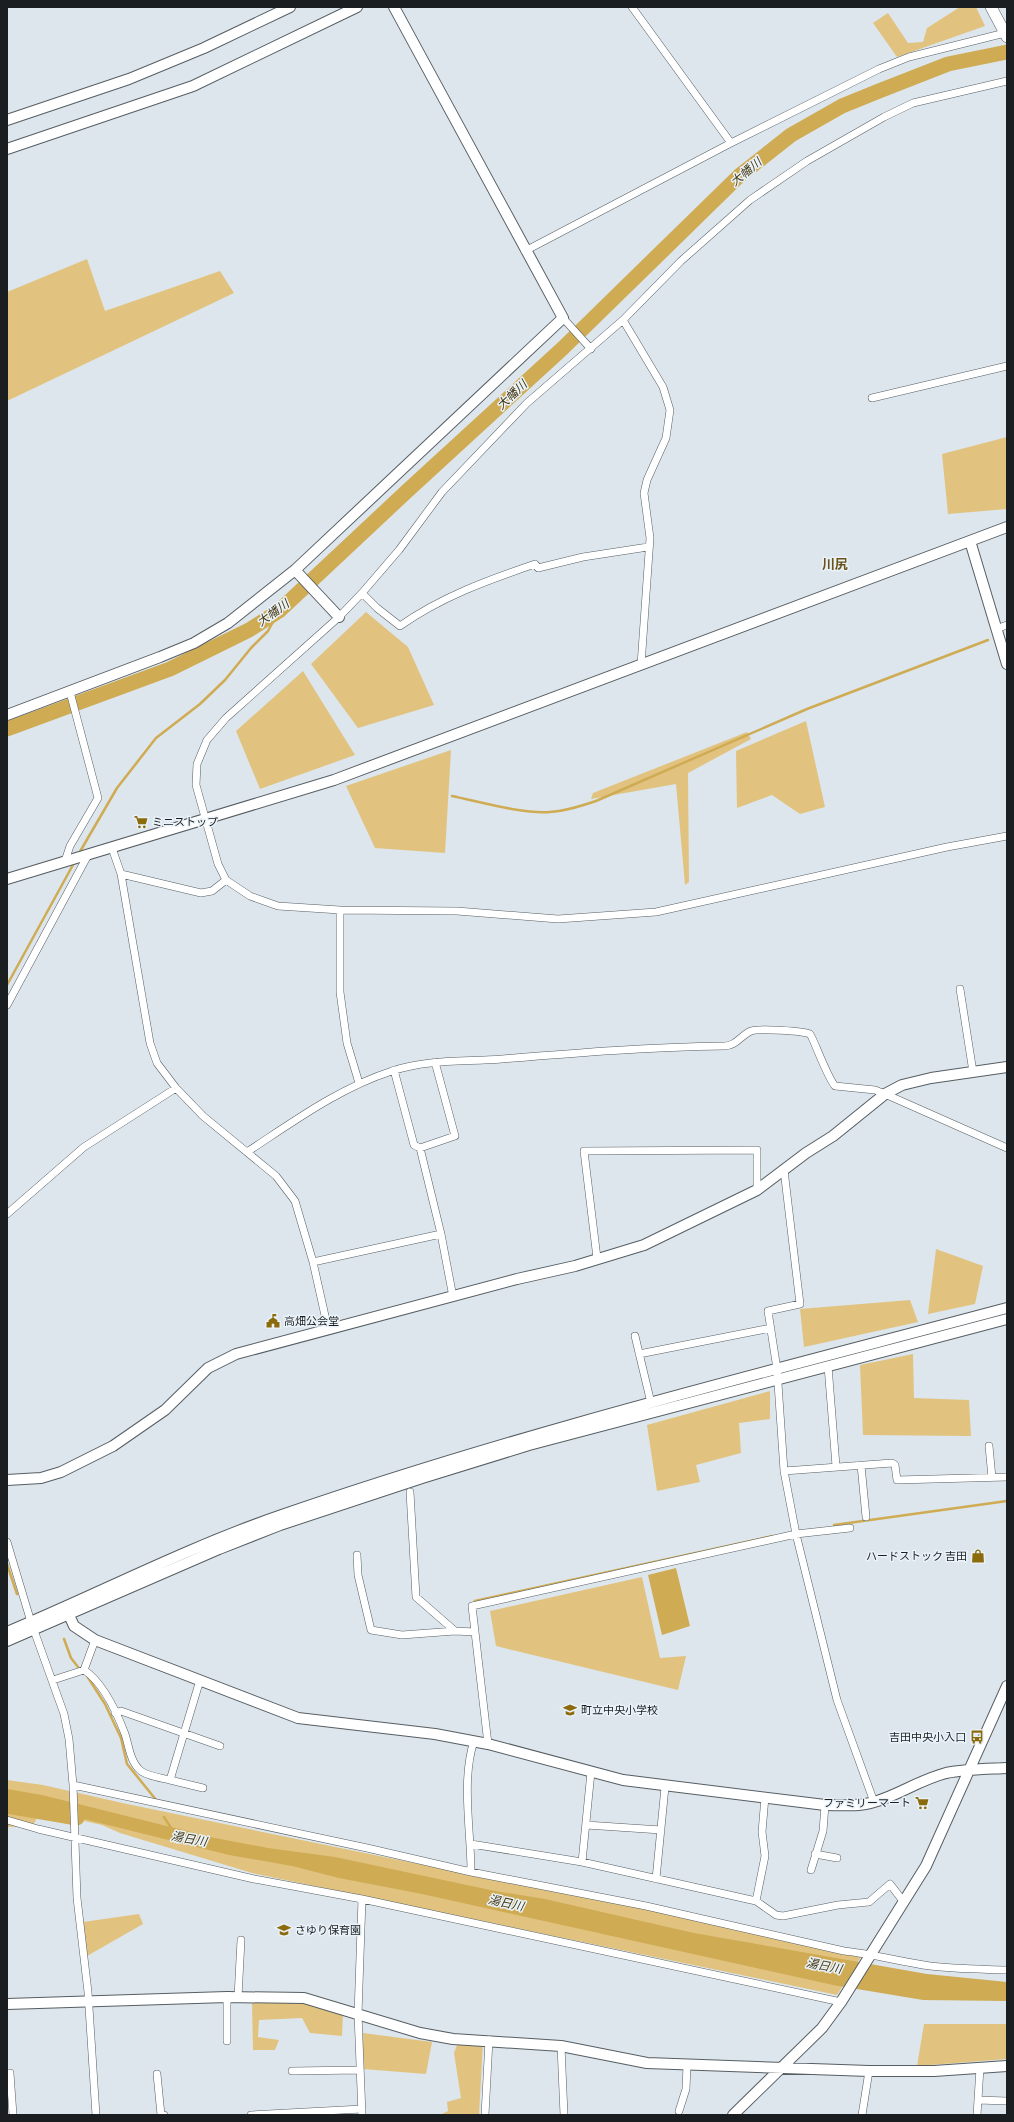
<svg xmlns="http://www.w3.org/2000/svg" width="1014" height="2122" font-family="Commissioner,'Noto Sans JP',sans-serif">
  <rect width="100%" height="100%" fill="#dde6ec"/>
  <path fill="#e1c37f" d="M 960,7 L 976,7 L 985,26 L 897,57 L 873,23 L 888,13 L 908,43 L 923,42 L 927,28 Z
    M 87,259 L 105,311 L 220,271 L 234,293 L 7,401 L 7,292 Z
    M 1007,437 L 1007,509 L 948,514 L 942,454 Z
    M 366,612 L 408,647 L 434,705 L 358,728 L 311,664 Z
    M 303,671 L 355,755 L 260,789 L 236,731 Z
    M 806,721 L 825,807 L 800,814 L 772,795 L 737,808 L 736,751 Z
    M 747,732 L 751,739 L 688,773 L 689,882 L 685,885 L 676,784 L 591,799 L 593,793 Z
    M 451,750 L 445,853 L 375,848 L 346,786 Z
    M 936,1249 L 983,1266 L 975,1304 L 928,1314 Z
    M 910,1300 L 918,1322 L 804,1347 L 800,1309 Z
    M 913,1354 L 914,1398 L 969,1400 L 971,1436 L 863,1435 L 860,1365 Z
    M 770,1391 L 770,1419 L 739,1423 L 741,1453 L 696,1465 L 700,1482 L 657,1491 L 647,1425 Z
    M 642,1577 L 660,1658 L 686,1656 L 678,1690 L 496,1646 L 490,1611 Z
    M 7,1780 L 43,1785 L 127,1804 L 477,1876 L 646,1906 L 861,1957 L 837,1995 L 252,1873 L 120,1833 L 102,1825 L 40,1811 L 33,1826 L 7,1827 Z
    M 139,1914 L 143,1924 L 87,1956 L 83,1922 Z
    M 252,2002 L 307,2002 L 343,2012 L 342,2036 L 310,2033 L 302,2018 L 259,2020 L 258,2037 L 279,2040 L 275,2050 L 253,2050 Z
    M 924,2024 L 1007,2024 L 1007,2059 L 917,2066 Z
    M 363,2033 L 432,2042 L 426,2074 L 363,2069 Z
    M 483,2042 L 479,2115 L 440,2115 L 448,2111 L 447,2102 L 461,2098 L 454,2053 L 457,2045 Z"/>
  <path fill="#cfab53" d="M 676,1568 L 690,1626 L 662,1635 L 648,1575 Z
    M 7,1789 L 42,1795 L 215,1838 L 268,1848 L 335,1857 L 495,1891 L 545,1899 L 694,1933 L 927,1974 L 1007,1982 L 1007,2001 L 923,2000 L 833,1985 L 422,1894 L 339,1878 L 292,1866 L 229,1855 L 7,1800 Z"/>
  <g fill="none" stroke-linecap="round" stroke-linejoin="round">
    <path stroke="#cfab53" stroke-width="2.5" d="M 452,796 C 481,802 522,814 550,812 C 566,811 581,806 596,801 L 807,709 L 988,640
      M 78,855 L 117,788 L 156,738 L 200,704 L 225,680 L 251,648 L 268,631 L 279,611
      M 7,985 L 74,863
      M 834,1525 L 1007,1501
      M 7,1564 L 17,1594
      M 475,1601 L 773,1536
      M 64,1639 L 71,1658 L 78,1667
      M 87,1676 L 105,1704 L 121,1738 L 127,1764 L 157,1801
      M 164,1817 L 171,1828"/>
    <path stroke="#cfab53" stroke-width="15" d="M 7,729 L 170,669 L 249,630 L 279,611 L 406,492 L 563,348 L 739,176 L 791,135 L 842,106 L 879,91 L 948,64 L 1007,52
      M 7,1806 L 77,1818"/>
    <g stroke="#565e63" stroke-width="8">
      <path id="street" d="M 632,7 L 731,143
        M 1007,81 L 913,103 L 884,117 L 807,161 L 750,200 L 681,261 L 623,320 L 527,403 L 442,492 L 399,550 L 362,593 L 339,617 L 226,718 L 207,740 L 197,764 L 196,785 L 218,864 L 226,880 L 250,896 L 278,906 L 340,910 L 457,911 L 558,919 L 656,912 L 947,847 L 1007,836
        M 525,251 L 731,143 L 879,69 L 909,57 L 1005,33
        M 563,318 L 591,349
        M 623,320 L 663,387 L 670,410 L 666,438 L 647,480 L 644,493 L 650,538 L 641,665
        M 872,398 L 1007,366
        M 362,593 L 377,608 L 400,626 C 441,597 488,580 535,564 L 538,568 L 583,557 L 648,547
        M 996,629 L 1007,625
        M 112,848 L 121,874 L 150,1043 L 157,1063 L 176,1088 L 203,1116 L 276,1176 L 295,1201 L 313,1262 L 328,1329
        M 65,861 L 70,846 L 98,798 L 70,692
        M 121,874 L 201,893 L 212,891 L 226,880
        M 340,910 L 340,992 L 347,1043 L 359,1083
        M 960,989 L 973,1072
        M 7,1005 L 88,855
        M 394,1070 L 414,1145 L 420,1148 L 441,1234 L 453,1297
        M 420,1148 L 455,1136 L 435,1062
        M 247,1152 C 293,1122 339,1088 392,1071 C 427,1059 465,1062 502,1059 C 576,1053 649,1047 724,1046 C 736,1046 740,1036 751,1031 C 758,1028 803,1031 810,1034 C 812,1035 827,1077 835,1086 L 875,1090 L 885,1094 L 1007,1148
        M 784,1170 L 800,1304 L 768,1311 L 777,1369 L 784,1471 L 796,1534 L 837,1700 L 874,1802
        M 7,1214 L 84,1147 L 176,1088
        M 597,1258 L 584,1151 L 757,1150 L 757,1190
        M 313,1262 L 441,1234
        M 635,1336 L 651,1403
        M 639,1354 L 771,1328
        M 828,1366 L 836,1466
        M 989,1446 L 992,1478
        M 861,1465 L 866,1517
        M 784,1471 L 892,1463 L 895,1465 L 897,1480 L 1007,1477
        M 410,1492 L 416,1597 L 455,1631
        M 7,1542 L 31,1622 L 64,1714 L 69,1739 L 73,1785 L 77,1898 L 88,1992 L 96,2115
        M 357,1555 L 358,1575 L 371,1630 L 402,1635 L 455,1631 L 475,1632
        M 84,1670 C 104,1683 117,1713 125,1734 C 129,1746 130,1762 141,1771 C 147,1776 162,1778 170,1780 L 200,1680
        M 53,1680 L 84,1670 L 95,1640
        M 115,1713 L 121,1711 L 220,1746
        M 488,1744 L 472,1606 L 796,1534 L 850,1528
        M 170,1780 L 203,1788
        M 73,1785 L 367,1848 L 471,1872 L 646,1906 L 844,1951 C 873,1954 901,1962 930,1966 C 955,1969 981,1969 1007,1970
        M 7,1820 L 38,1829 L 254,1879 L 362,1899 L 841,2002
        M 586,1825 L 661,1830
        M 471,1844 L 582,1862 L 756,1901 L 776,1915 L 783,1916 L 838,1905 L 869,1902 L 890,1884 L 903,1901
        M 815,1854 L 837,1858
        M 582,1862 L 591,1772
        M 811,1870 L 823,1831 L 825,1805
        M 471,1872 C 471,1831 461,1780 474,1741
        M 656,1879 L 665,1787
        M 362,1899 L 358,2014 L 362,2115
        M 756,1901 L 765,1856 L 762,1832 L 765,1797
        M 238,1997 L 241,1940
        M 227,2041 L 227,1997
        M 561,2046 L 564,2115
        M 292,2071 L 360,2070
        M 7,2073 L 10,2073 L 13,2115
        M 157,2074 L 161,2115 L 164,2115
        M 978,2100 L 1007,2101
        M 679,2111 L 686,2089 L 687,2065
        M 251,2115 L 362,2109
        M 485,2115 L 489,2040
        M 862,2115 L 869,2071
        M 977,2115 L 980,2068"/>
    </g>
    <g stroke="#565e63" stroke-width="12">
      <path id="secondary" d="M 7,120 L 129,79 L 204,48 L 290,7
        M 7,149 L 193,86 L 357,7
        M 970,541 L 1007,664
        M 295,570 L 339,617
        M 7,715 L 160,657 L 194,643 L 228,623 L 295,570 L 563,318 L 394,7
        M 7,879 L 334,780 L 1007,527
        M 7,1480 L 41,1478 L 61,1472 L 113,1446 L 165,1410 L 208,1368 L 236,1354 L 517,1279 L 575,1266 L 644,1245 L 757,1190 L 806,1153 L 833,1136 L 885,1094 L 902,1085 L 931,1078 L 1007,1067
        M 69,1615 L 74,1626 L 95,1640 L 298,1718 L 435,1734 L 488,1744 L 623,1780 L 825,1805 C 841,1805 859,1807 874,1802 C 899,1795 919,1780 946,1773 C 966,1769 987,1769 1007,1768
        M 7,1632 C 98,1594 186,1548 279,1516 C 518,1433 763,1373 1007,1308
        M 7,1641 L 219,1549 L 280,1525 L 422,1478 L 529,1445 L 1007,1319
        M 7,2004 L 227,1997 L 304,1998 L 420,2033 L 453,2039 L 561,2046 L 647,2063 L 869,2071 L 934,2071 L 1007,2066
        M 733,2115 L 822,2028 L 841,2002 L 926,1866 L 1007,1686"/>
    </g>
    <g stroke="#565e63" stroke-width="12">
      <path id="primary" d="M 991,7 L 1007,37"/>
    </g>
    <use href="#street" stroke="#fff" stroke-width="7"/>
    <use href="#secondary" stroke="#fff" stroke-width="10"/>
    <use href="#primary" stroke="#fff" stroke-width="11"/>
  </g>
  <defs>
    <g id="supermarket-bare" transform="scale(1.08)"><path d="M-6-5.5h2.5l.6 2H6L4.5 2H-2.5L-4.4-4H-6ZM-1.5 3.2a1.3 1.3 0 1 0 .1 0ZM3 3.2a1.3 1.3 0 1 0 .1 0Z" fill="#8b6b0c" stroke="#eaf3f9" stroke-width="2.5" paint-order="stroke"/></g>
    <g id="civic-bare" transform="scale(1.08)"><path d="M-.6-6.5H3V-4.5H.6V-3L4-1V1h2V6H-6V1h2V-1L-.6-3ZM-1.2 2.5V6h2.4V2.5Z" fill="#8b6b0c" stroke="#eaf3f9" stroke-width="2.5" paint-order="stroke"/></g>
    <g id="shop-bare" transform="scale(1.08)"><path d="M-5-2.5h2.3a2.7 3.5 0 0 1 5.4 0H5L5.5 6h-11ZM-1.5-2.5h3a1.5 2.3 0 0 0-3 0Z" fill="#8b6b0c" stroke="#eaf3f9" stroke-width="2.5" paint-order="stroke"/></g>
    <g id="school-bare" transform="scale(1.08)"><path d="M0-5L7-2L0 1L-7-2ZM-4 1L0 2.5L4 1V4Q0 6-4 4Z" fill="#8b6b0c" stroke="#eaf3f9" stroke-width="2.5" paint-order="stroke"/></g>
    <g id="bus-bare" transform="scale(1.08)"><path d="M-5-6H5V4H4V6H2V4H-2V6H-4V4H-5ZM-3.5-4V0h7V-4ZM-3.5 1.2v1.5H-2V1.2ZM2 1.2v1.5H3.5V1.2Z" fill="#8b6b0c" stroke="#eaf3f9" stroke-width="2.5" paint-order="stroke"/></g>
  </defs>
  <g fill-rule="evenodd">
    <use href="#supermarket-bare" x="141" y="822"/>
    <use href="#civic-bare" x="273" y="1321"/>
    <use href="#shop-bare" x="978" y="1556"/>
    <use href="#school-bare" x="570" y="1710"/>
    <use href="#bus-bare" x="977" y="1737"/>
    <use href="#supermarket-bare" x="922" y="1803"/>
    <use href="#school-bare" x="284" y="1930"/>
  </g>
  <g text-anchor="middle" stroke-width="3" stroke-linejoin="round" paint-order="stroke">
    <g font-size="11" fill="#1b1e20" stroke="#eaf3f9" text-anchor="start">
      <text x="152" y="826">ミニストップ</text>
      <text x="284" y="1325">高畑公会堂</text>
      <text x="967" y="1560" text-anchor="end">ハードストック 吉田</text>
      <text x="581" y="1714">町立中央小学校</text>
      <text x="966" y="1741" text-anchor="end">吉田中央小入口</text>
      <text x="911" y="1807" text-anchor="end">ファミリーマート</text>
      <text x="295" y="1934">さゆり保育園</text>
    </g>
    <g font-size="12" font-style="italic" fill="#453610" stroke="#eaf3f9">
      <text transform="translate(746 172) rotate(-40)" y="4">大幡川</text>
      <text transform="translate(512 395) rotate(-43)" y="4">大幡川</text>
      <text transform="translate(273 613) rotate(-36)" y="4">大幡川</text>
      <text transform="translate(189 1839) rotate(10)" y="4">湯日川</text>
      <text transform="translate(506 1903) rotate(12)" y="4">湯日川</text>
      <text transform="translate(824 1966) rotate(11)" y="4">湯日川</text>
    </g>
    <g font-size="13" font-weight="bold" fill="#695318" stroke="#eaf3f9">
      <text x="835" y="569">川尻</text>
    </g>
  </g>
  <rect width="1014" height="2122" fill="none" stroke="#1b1e20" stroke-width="16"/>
</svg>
